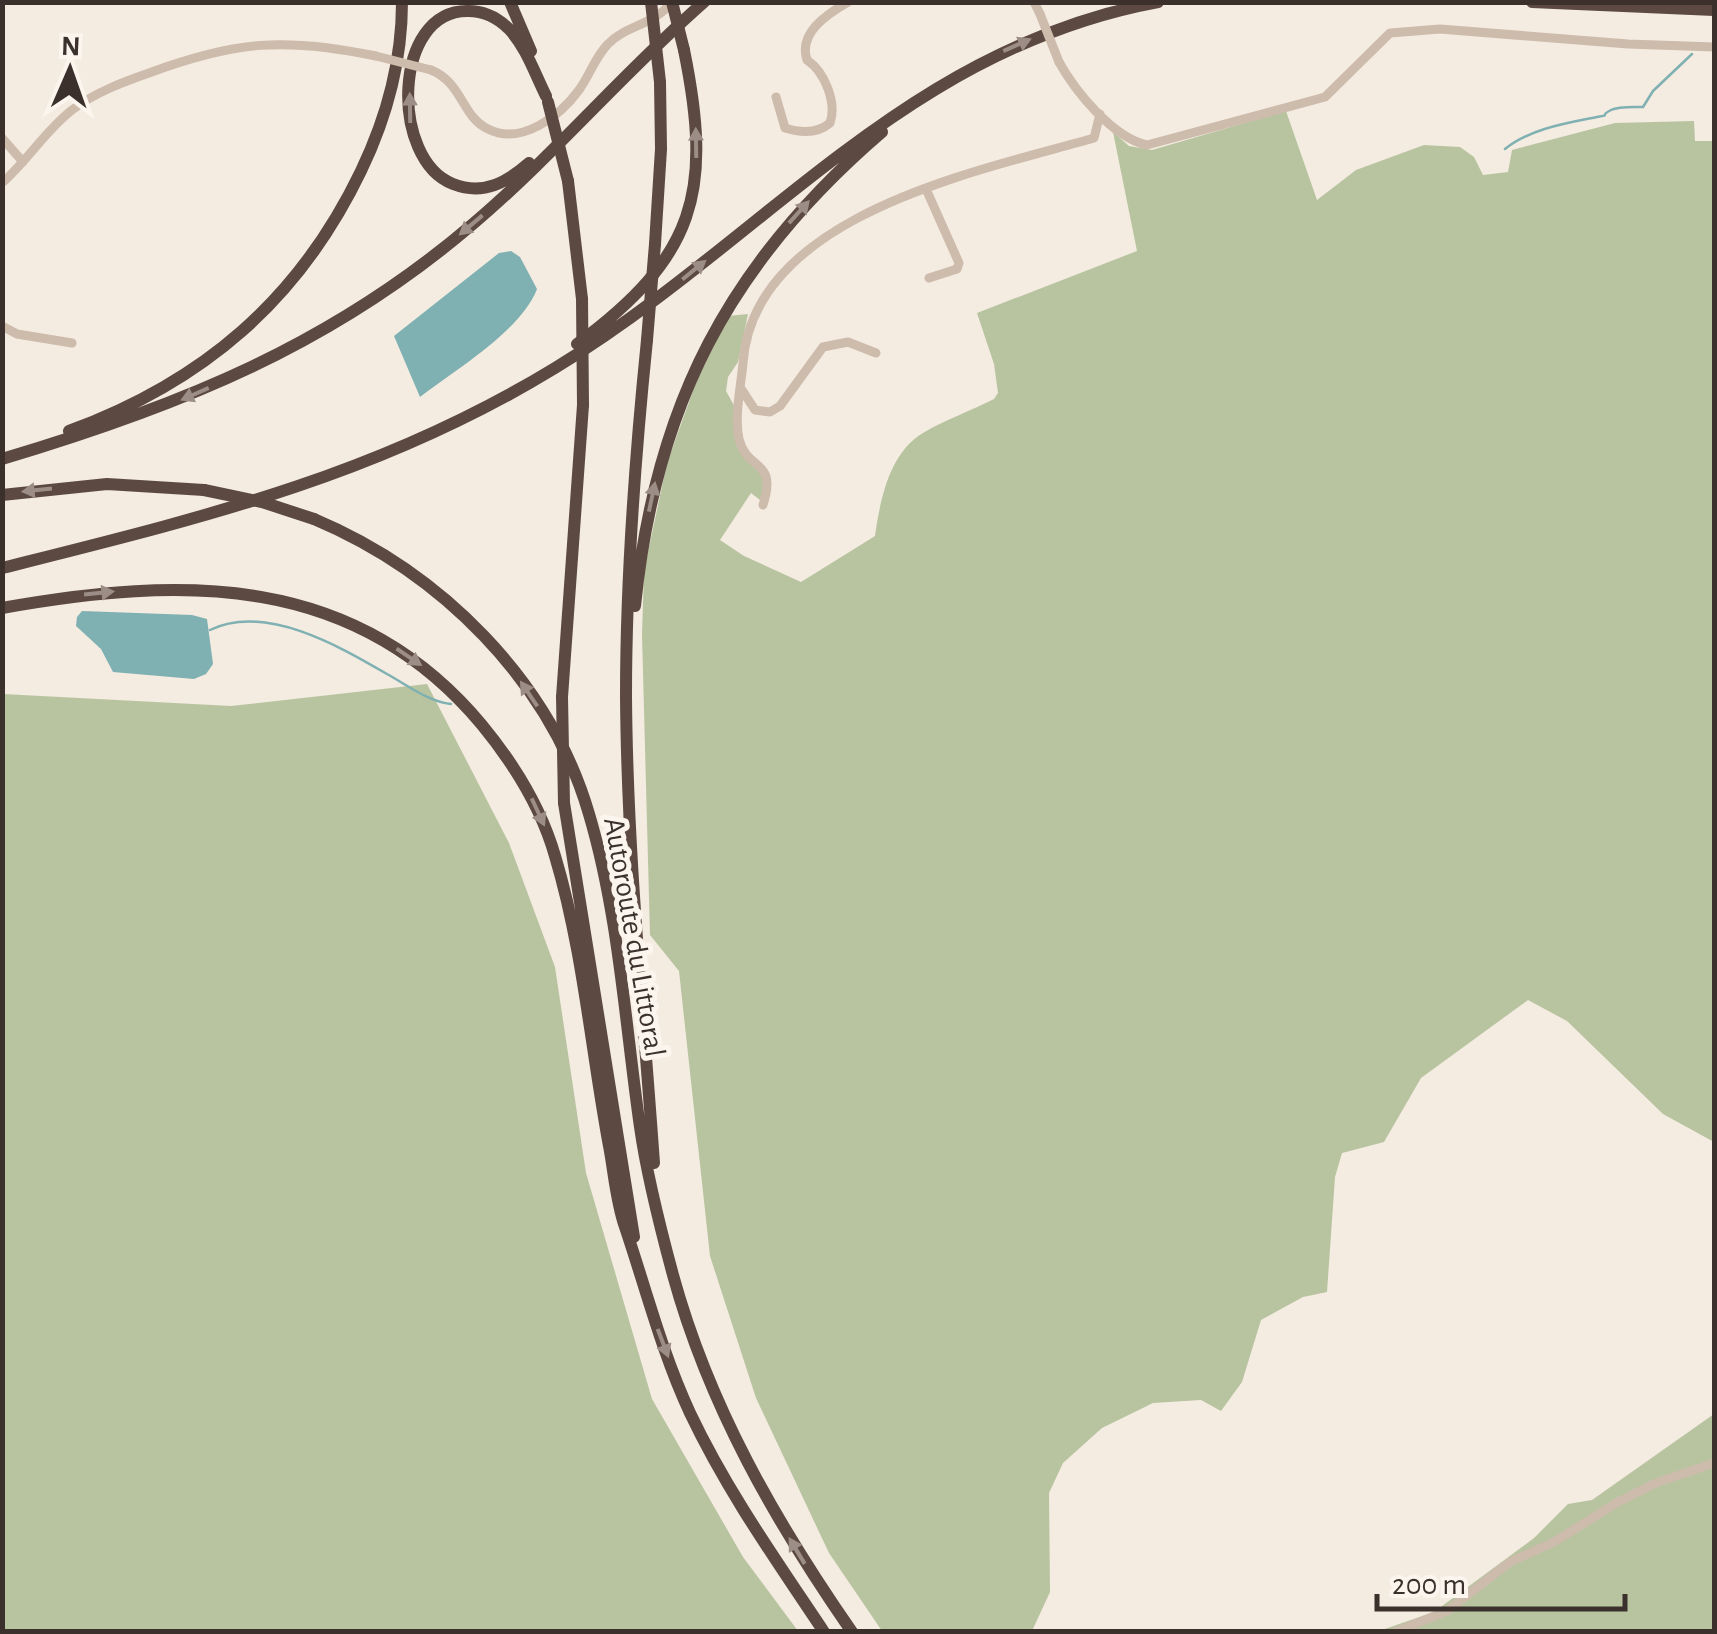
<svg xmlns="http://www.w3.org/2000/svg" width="1717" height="1634" font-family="'Alegreya Sans',sans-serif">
  <rect width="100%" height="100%" fill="#f4ebe1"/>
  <path fill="#b8c4a0" d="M 1286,111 L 1317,200 L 1356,170 L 1424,145 L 1460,147 L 1474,157 L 1483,175 L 1508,172 L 1512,150 L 1615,123 L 1694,121 L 1695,141 L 1714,141 L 1714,1142 L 1663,1114 L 1567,1021 L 1528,1000 L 1421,1078 L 1384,1142 L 1342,1153 L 1335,1177 L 1327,1292 L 1303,1297 L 1261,1320 L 1242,1382 L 1221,1411 L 1201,1400 L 1153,1403 L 1102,1428 L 1063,1463 L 1049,1493 L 1050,1592 L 1032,1631 L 882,1631 L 829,1553 L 756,1398 L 710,1256 L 679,971 L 650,935 L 642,635 L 644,571 L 667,463 L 697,380 L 728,316 L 748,314 L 738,362 L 728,377 L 726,391 L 736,409 L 736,434 L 762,471 L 765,489 L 760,500 L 751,493 L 720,540 L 744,556 L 801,582 L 875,536 C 880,501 889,453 923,433 C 944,420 971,411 994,399 L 998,393 L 994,364 L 977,313 L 1137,251 L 1113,132 L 1129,146 L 1152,150 Z
    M 427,684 L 509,843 L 555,967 L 586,1173 L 652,1399 L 743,1557 L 798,1631 L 3,1631 L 3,694 L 231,706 Z
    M 1714,1414 L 1714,1631 L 1376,1632 L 1434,1612 L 1534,1538 L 1568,1504 L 1592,1500 Z"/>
  <path fill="#7fb0b2" d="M 511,251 L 520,257 L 537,289 C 521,331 455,370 420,397 L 394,336 L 499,253 Z
    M 82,611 L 192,615 L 207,619 L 213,664 L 206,674 L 194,679 L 113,672 L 101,649 L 76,626 L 77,617 Z"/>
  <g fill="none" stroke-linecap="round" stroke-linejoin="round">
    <path stroke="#7fb0b2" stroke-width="2.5" d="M 1505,149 C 1529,129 1567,123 1597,117 C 1613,114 1597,117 1611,110 C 1619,106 1633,107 1643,107 L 1653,91 L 1692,54
      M 210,630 C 265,603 339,646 387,674 C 407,685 429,702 451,704"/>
    <path stroke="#cdbbac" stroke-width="9" d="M 1034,2 L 1040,14
      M 1059,62 C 1075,91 1113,138 1147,145 L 1325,97 L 1390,33 L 1440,29 L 1628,44 L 1714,47
      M 431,70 C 463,83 461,116 488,129 C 521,146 560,116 579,90 C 590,75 595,57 608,44 C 626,25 653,26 672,2
      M 776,97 L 785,128 C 801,133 817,134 830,123 C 837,103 825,72 807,60 C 798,33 827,14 848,2
      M 2,138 L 23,162
      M 2,183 C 28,160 45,131 72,110 C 94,93 123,82 149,73 C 235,41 285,37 376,56
      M 926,189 L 959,263 L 957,269 L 929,278
      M 2,326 L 17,334 L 72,343
      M 742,390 L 755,410 L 770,412 L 780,406 L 823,347 L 848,342 L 876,353
      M 763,505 C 778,458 747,472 739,439 C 734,416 741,386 743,363 C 753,215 979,171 1094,138 L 1100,114
      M 1395,1632 L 1447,1611 L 1510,1562 L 1554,1542 L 1618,1502 L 1656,1483 L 1714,1463"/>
    <path stroke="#5c4a42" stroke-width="12" d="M 510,2 L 531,51
      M 1532,2 L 1714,10
      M 529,163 C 507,182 484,196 453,184 C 390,160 392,10 468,11 C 484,11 498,18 509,29 C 526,47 535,74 546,96
      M 568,181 L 582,299
      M 655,244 L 661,149 L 660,82
      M 647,340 C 635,458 626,576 626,695 C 627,852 643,1007 654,1163
      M 577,344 C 696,256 713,192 684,50
      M 69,431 C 203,382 299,300 361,171 C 386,119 402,61 402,2
      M 2,459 C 180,406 332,345 474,223 C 555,154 624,72 704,2
      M 2,495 L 107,484 L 204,490
      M 314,519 C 440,572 550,680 589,814 C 619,915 625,1023 640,1127 C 647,1177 660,1227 673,1275 C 709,1406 775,1521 852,1632
      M 2,568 C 201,518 378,476 555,368 C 764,241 904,49 1158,2
      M 635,606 C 655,406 729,263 882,132
      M 2,608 C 182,576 355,572 482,725 C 514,764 541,807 555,856 C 583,949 591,1050 609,1146 C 614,1172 616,1202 625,1227 C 646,1289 662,1353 690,1413 C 727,1491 776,1560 824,1632
      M 562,697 L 583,405
      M 564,803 L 634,1237"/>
    <path stroke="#cdbbac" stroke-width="9" d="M 1040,14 L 1059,62
      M 376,56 L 431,70"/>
    <path stroke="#5c4a42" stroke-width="12" d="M 651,2 L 660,82
      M 672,2 L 684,50
      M 548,102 L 568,181
      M 582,299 L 583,405
      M 647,340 L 655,244
      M 204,490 L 262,502 L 314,519
      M 562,697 L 564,803"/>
  </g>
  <defs><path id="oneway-solid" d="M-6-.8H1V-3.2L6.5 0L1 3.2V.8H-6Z" transform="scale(2.5)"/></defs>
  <g fill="#9c8e87">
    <use href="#oneway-solid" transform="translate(1017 45) rotate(-24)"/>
    <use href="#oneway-solid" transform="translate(410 108) rotate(-91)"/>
    <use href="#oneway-solid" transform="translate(696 143) rotate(-91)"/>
    <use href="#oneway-solid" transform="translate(799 212) rotate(-48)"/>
    <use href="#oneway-solid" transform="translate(471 225) rotate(140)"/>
    <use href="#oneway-solid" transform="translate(694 270) rotate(-39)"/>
    <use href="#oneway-solid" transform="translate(195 394) rotate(156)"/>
    <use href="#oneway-solid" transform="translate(37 490) rotate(174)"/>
    <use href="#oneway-solid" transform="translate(652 497) rotate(-78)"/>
    <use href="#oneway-solid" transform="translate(99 593) rotate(-6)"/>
    <use href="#oneway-solid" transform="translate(409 657) rotate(34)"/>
    <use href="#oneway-solid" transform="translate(529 694) rotate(-124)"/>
    <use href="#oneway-solid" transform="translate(538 812) rotate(65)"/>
    <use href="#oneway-solid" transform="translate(663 1343) rotate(69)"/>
    <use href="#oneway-solid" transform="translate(797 1551) rotate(-121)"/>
  </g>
  <g text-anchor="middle" stroke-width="10" stroke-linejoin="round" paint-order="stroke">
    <g font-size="30" fill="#3b302b" stroke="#fbf5ee">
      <text transform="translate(635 937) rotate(80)" y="10">Autoroute du Littoral</text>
    </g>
  </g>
  <rect width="1717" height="1634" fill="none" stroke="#3b302b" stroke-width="10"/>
  <g transform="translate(70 70) rotate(2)" stroke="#fbf5ee" stroke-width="8" paint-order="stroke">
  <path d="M0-8L18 38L0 25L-18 38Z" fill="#3b302b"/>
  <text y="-15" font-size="28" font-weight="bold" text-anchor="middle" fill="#3b302b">N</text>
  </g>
  <path d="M1377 1594v15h248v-15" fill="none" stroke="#3b302b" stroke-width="5"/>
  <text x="1392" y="1594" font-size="30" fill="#3b302b" stroke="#fbf5ee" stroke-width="8" paint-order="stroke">200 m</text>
</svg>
